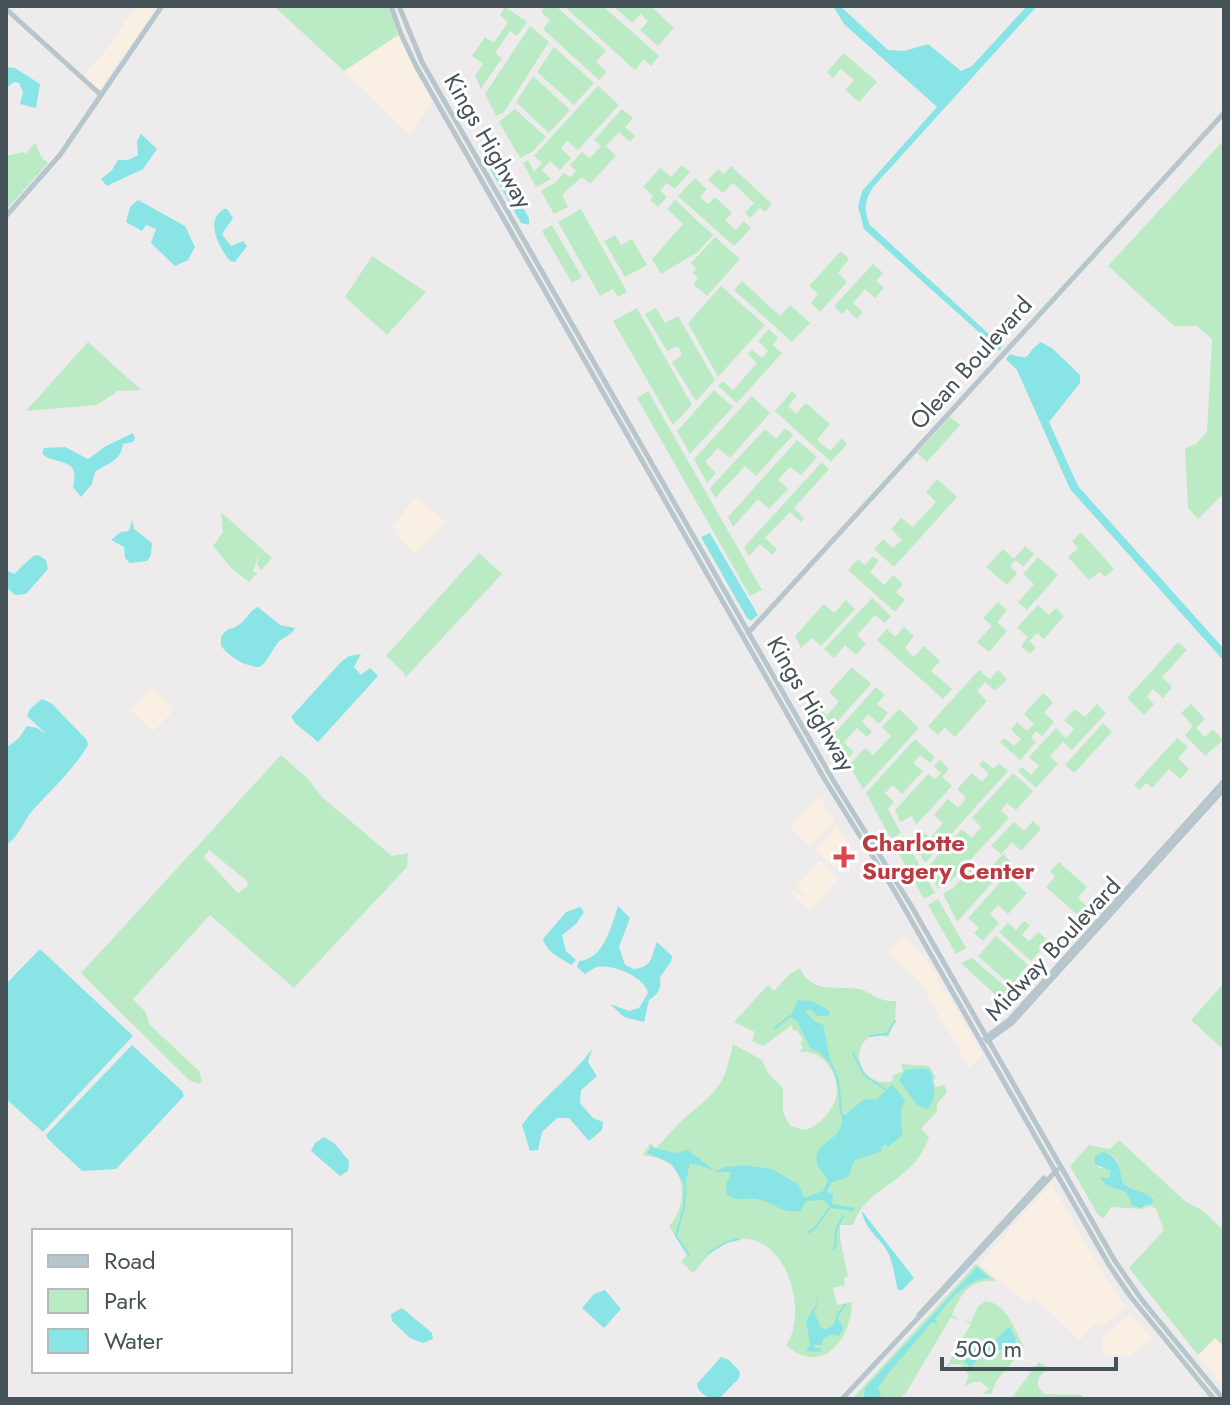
<svg xmlns="http://www.w3.org/2000/svg" width="1230" height="1405" font-family="Jost,sans-serif">
  <rect width="100%" height="100%" fill="#eeebec"/>
  <path fill="#faefe3" d="M 135,6 L 157,6 L 100,89 L 97,89 L 83,76 L 112,43 Z
    M 398,35 L 433,99 L 410,135 L 344,71 Z
    M 417,497 L 445,522 L 416,553 L 397,537 L 400,532 L 392,526 Z
    M 151,687 L 175,709 L 153,731 L 131,710 Z
    M 819,796 L 835,821 L 810,846 L 790,827 Z
    M 837,824 L 858,860 L 843,874 L 815,851 Z
    M 820,860 L 839,879 L 810,910 L 791,893 L 794,889 L 803,897 L 805,894 L 797,886 Z
    M 903,936 L 926,958 L 982,1055 L 969,1068 L 920,982 L 888,953 Z
    M 1050,1185 L 1052,1185 L 1103,1274 L 1126,1307 L 1101,1327 L 1096,1323 L 1080,1340 L 1034,1298 L 1028,1304 L 979,1264 Z
    M 1131,1314 L 1152,1339 L 1130,1356 L 1104,1355 L 1102,1342 L 1104,1335 Z
    M 1215,1338 L 1224,1346 L 1224,1387 L 1198,1355 Z"/>
  <path fill="#baebc4" fill-rule="evenodd" d="M 274,6 L 389,6 L 398,35 L 344,71 Z
    M 545,6 L 556,6 L 606,51 L 596,62 L 607,72 L 599,80 L 543,29 L 550,20 L 541,12 Z
    M 564,6 L 603,6 L 659,56 L 651,66 L 644,59 L 635,70 Z
    M 613,6 L 651,6 L 674,28 L 658,46 L 640,30 L 648,21 L 641,14 L 632,23 Z
    M 505,7 L 527,22 L 517,36 L 510,31 L 495,53 L 502,58 L 481,89 L 475,76 L 483,64 L 472,56 L 485,37 L 494,43 L 508,22 L 500,15 Z
    M 530,26 L 549,42 L 504,112 L 496,116 L 485,94 Z
    M 554,47 L 594,83 L 574,105 L 537,72 Z
    M 844,53 L 877,82 L 859,102 L 845,90 L 854,80 L 841,69 L 833,78 L 827,72 Z
    M 533,76 L 570,110 L 549,133 L 516,102 Z
    M 598,86 L 619,105 L 578,150 L 567,141 L 561,148 L 571,158 L 560,170 L 550,161 L 542,170 L 551,179 L 536,187 L 523,163 L 528,160 L 534,172 L 542,163 L 534,156 Z
    M 515,109 L 546,137 L 533,151 L 520,158 L 499,122 Z
    M 622,109 L 633,118 L 625,127 L 635,136 L 630,142 L 619,132 L 606,146 L 616,156 L 590,184 L 582,177 L 562,195 L 568,207 L 554,214 L 541,191 L 556,182 L 564,173 L 570,177 L 576,171 L 570,165 L 582,152 L 590,158 L 601,146 L 594,140 Z
    M 1224,140 L 1224,493 L 1198,519 L 1188,508 L 1185,448 L 1196,444 L 1207,432 L 1212,339 L 1197,326 L 1174,326 L 1108,266 Z
    M 35,143 L 42,158 L 48,163 L 6,210 L 6,156 L 24,152 L 26,154 Z
    M 682,165 L 690,172 L 675,189 L 667,183 L 660,190 L 667,197 L 658,207 L 650,200 L 653,196 L 643,187 L 660,168 L 671,177 Z
    M 731,166 L 772,204 L 765,212 L 760,208 L 750,218 L 745,213 L 754,203 L 733,183 L 723,193 L 708,180 L 718,169 L 724,174 Z
    M 695,178 L 707,189 L 700,197 L 708,204 L 715,197 L 732,213 L 725,220 L 736,230 L 744,221 L 751,228 L 734,246 L 678,196 Z
    M 675,200 L 713,235 L 698,252 L 661,274 L 652,259 L 683,224 L 667,209 Z
    M 581,209 L 627,292 L 618,297 L 613,289 L 600,296 L 558,222 Z
    M 552,225 L 582,277 L 572,283 L 542,231 Z
    M 615,235 L 621,245 L 632,239 L 647,265 L 625,277 L 604,241 Z
    M 715,237 L 740,259 L 707,296 L 693,284 L 698,278 L 693,273 L 696,269 L 691,263 Z
    M 841,251 L 849,259 L 838,273 L 847,282 L 820,312 L 811,303 L 818,294 L 809,286 Z
    M 372,256 L 426,292 L 387,335 L 345,297 Z
    M 873,264 L 883,273 L 876,281 L 884,288 L 875,298 L 865,289 L 853,303 L 863,312 L 857,319 L 847,309 L 842,314 L 834,306 Z
    M 742,281 L 780,316 L 790,305 L 810,323 L 792,342 L 734,290 Z
    M 721,286 L 765,325 L 718,377 L 688,323 Z
    M 637,308 L 692,405 L 673,425 L 613,321 Z
    M 656,308 L 665,323 L 678,316 L 715,380 L 696,401 L 672,362 L 682,355 L 678,346 L 667,351 L 645,314 Z
    M 769,329 L 778,338 L 773,345 L 782,353 L 737,403 L 718,386 L 723,381 L 733,390 L 757,363 L 748,354 L 752,350 L 762,358 L 768,351 L 758,341 Z
    M 88,342 L 141,390 L 118,391 L 97,405 L 26,411 Z
    M 714,390 L 733,407 L 690,454 L 677,431 Z
    M 648,391 L 762,590 L 750,596 L 637,398 Z
    M 792,391 L 797,396 L 788,406 L 796,414 L 806,403 L 830,424 L 817,440 L 830,451 L 842,438 L 847,444 L 831,462 L 775,411 Z
    M 752,396 L 770,413 L 730,458 L 718,448 L 705,462 L 716,473 L 707,483 L 694,459 Z
    M 950,417 L 960,425 L 927,462 L 917,453 Z
    M 785,428 L 793,435 L 756,476 L 745,466 L 715,498 L 710,488 L 765,429 L 776,439 Z
    M 797,440 L 817,457 L 801,475 L 790,467 L 778,480 L 788,489 L 769,509 L 758,499 L 733,527 L 728,517 Z
    M 822,462 L 829,469 L 794,508 L 804,518 L 801,522 L 790,512 L 765,538 L 777,549 L 772,555 L 760,544 L 749,556 L 744,547 Z
    M 937,479 L 957,497 L 894,567 L 874,549 L 883,539 L 893,548 L 902,540 L 891,529 L 901,518 L 913,527 L 936,502 L 926,492 Z
    M 221,512 L 272,558 L 261,570 L 257,564 L 260,552 L 253,571 L 257,573 L 249,582 L 232,569 L 213,546 L 223,532 Z
    M 1081,532 L 1114,569 L 1105,577 L 1100,572 L 1089,580 L 1068,557 L 1078,548 L 1072,541 Z
    M 1025,546 L 1034,554 L 1023,567 L 1016,560 L 1010,566 L 1017,573 L 1007,585 L 986,567 L 1003,549 L 1014,559 Z
    M 479,553 L 502,574 L 405,678 L 404,673 L 386,656 Z
    M 873,556 L 879,561 L 870,572 L 884,585 L 893,575 L 903,584 L 896,592 L 905,600 L 895,612 L 848,570 L 858,559 L 865,565 Z
    M 1038,557 L 1058,575 L 1027,610 L 1018,602 L 1034,584 L 1023,574 Z
    M 872,598 L 891,616 L 885,623 L 875,615 L 857,635 L 866,644 L 856,655 L 845,645 L 834,658 L 824,649 Z
    M 846,600 L 855,609 L 821,646 L 812,638 L 801,648 L 795,636 L 824,604 L 834,613 Z
    M 998,602 L 1007,610 L 997,622 L 1007,631 L 989,652 L 977,642 L 992,626 L 983,618 Z
    M 1038,605 L 1049,615 L 1056,608 L 1064,616 L 1044,639 L 1037,633 L 1029,641 L 1036,647 L 1030,654 L 1021,646 L 1028,637 L 1017,628 Z
    M 904,627 L 914,636 L 905,648 L 914,657 L 924,646 L 940,661 L 931,671 L 952,689 L 943,699 L 877,640 L 887,629 L 895,637 Z
    M 1178,642 L 1187,650 L 1162,677 L 1172,687 L 1163,698 L 1153,689 L 1147,697 L 1154,704 L 1144,715 L 1127,698 Z
    M 852,667 L 871,684 L 829,731 L 815,708 L 817,706 L 827,715 L 839,702 L 829,692 Z
    M 979,670 L 990,679 L 998,670 L 1007,679 L 995,691 L 985,682 L 977,691 L 987,701 L 955,737 L 945,727 L 938,735 L 928,726 Z
    M 876,687 L 885,695 L 877,704 L 888,713 L 879,724 L 868,714 L 862,721 L 872,732 L 867,737 L 857,728 L 844,742 L 854,752 L 847,759 L 832,736 Z
    M 1043,693 L 1053,702 L 1044,713 L 1054,722 L 1042,736 L 1036,731 L 1031,737 L 1036,742 L 1020,760 L 1000,742 L 1004,738 L 1014,746 L 1021,739 L 1011,730 L 1017,722 L 1027,731 L 1034,724 L 1024,714 Z
    M 1097,704 L 1106,713 L 1072,750 L 1063,742 L 1050,756 L 1058,764 L 1036,788 L 1018,771 L 1022,767 L 1031,775 L 1039,766 L 1029,757 L 1056,728 L 1066,738 L 1074,729 L 1064,720 L 1075,709 L 1085,717 Z
    M 1191,704 L 1205,719 L 1196,728 L 1205,737 L 1213,729 L 1223,740 L 1205,756 L 1185,735 L 1193,726 L 1181,713 Z
    M 899,709 L 919,728 L 863,789 L 849,765 L 865,748 L 873,755 L 891,736 L 882,727 Z
    M 1103,723 L 1112,732 L 1074,773 L 1065,765 Z
    M 1177,738 L 1188,747 L 1178,758 L 1189,769 L 1180,779 L 1169,769 L 1152,788 L 1146,783 L 1139,790 L 1134,785 Z
    M 915,739 L 935,757 L 930,763 L 920,755 L 913,763 L 923,771 L 902,794 L 893,785 L 885,793 L 894,802 L 888,809 L 901,833 L 891,839 L 866,793 Z
    M 281,755 L 308,779 L 322,797 L 392,856 L 408,853 L 407,867 L 294,988 L 210,915 L 133,999 L 145,1011 L 150,1025 L 199,1071 L 202,1081 L 199,1084 L 189,1080 L 81,973 ZM 209,850 L 247,881 L 248,886 L 238,893 L 204,857 Z
    M 940,760 L 949,769 L 942,777 L 952,786 L 916,825 L 912,816 L 900,822 L 895,810 L 928,774 L 935,779 L 941,773 L 934,766 Z
    M 983,760 L 993,769 L 999,763 L 1008,771 L 925,863 L 911,839 L 920,829 L 930,838 L 943,823 L 934,815 L 948,799 L 958,808 L 966,798 L 957,789 L 972,773 L 982,782 L 989,774 L 979,765 Z
    M 1013,773 L 1033,791 L 1016,810 L 1007,803 L 1001,810 L 1009,818 L 950,882 L 938,889 L 927,868 L 962,829 L 972,838 L 981,827 L 972,818 Z
    M 1033,821 L 1041,829 L 1021,851 L 1012,842 L 1001,854 L 991,846 L 1014,822 L 1024,831 Z
    M 906,841 L 935,893 L 924,899 L 895,847 Z
    M 1003,854 L 1011,862 L 957,922 L 943,894 L 953,888 L 974,865 L 985,874 Z
    M 1059,862 L 1087,887 L 1078,898 L 1091,910 L 1082,919 L 1046,887 L 1055,877 L 1050,871 Z
    M 1007,875 L 1027,893 L 1008,914 L 998,905 L 990,914 L 999,923 L 983,941 L 974,933 L 979,928 L 968,918 Z
    M 938,899 L 966,948 L 956,954 L 928,905 Z
    M 1024,921 L 1030,925 L 1022,935 L 1029,941 L 1038,932 L 1049,941 L 1031,961 L 999,932 L 1008,923 L 1016,930 Z
    M 996,936 L 1028,965 L 1019,975 L 1025,981 L 1017,991 L 978,956 Z
    M 972,958 L 1014,994 L 997,1013 L 993,1010 L 1001,1000 L 961,963 Z
    M 800,968 C 812,995 836,985 859,989 C 874,993 877,1002 896,1001 L 895,1020 L 888,1037 C 847,1025 851,1090 893,1081 L 892,1076 L 903,1071 L 901,1064 L 929,1066 L 936,1078 L 933,1080 L 935,1087 L 944,1085 L 947,1092 L 937,1104 L 937,1111 L 921,1129 L 929,1137 C 915,1182 865,1186 853,1225 L 840,1225 L 840,1238 L 848,1277 L 844,1278 L 845,1285 L 833,1288 L 837,1305 L 852,1302 C 851,1340 822,1377 786,1345 C 812,1309 780,1218 726,1243 C 712,1249 703,1262 693,1273 L 681,1262 L 687,1255 L 669,1226 C 685,1209 688,1177 668,1163 C 660,1157 652,1157 643,1155 L 650,1143 L 656,1148 C 666,1138 676,1125 687,1116 C 719,1090 724,1085 733,1044 L 762,1060 L 768,1073 L 783,1088 L 783,1112 L 790,1126 L 805,1130 C 818,1127 836,1108 837,1093 C 838,1072 822,1049 799,1052 L 803,1048 L 800,1043 L 803,1040 L 797,1030 L 794,1031 L 791,1025 L 764,1046 L 752,1041 L 755,1032 L 734,1022 L 768,985 L 774,991 L 790,974 Z
    M 1224,983 L 1224,1050 L 1191,1020 Z
    M 1119,1140 L 1186,1202 L 1202,1210 L 1224,1231 L 1224,1346 L 1215,1338 L 1198,1355 L 1129,1268 L 1164,1230 L 1156,1209 L 1151,1206 L 1144,1209 L 1111,1207 L 1104,1218 L 1098,1215 L 1070,1166 L 1089,1145 L 1110,1149 ZM 1099,1153 C 1127,1154 1114,1172 1125,1185 C 1132,1193 1146,1192 1154,1198 L 1148,1206 L 1144,1208 L 1124,1191 L 1108,1185 L 1101,1177 L 1109,1178 L 1112,1173 L 1109,1168 L 1099,1168 L 1095,1165 L 1095,1157 Z
    M 976,1264 L 996,1281 C 970,1279 961,1293 952,1315 L 960,1320 L 951,1317 L 906,1393 L 899,1399 L 856,1399 L 854,1397 Z
    M 986,1301 C 1009,1305 1014,1330 1024,1347 L 1019,1354 L 1026,1359 L 1018,1355 L 997,1380 L 991,1394 L 982,1394 L 989,1389 L 981,1382 L 973,1382 L 964,1387 L 969,1375 L 961,1365 L 952,1364 L 945,1369 L 971,1324 L 963,1320 L 971,1322 L 978,1306 Z
    M 1028,1361 L 1034,1367 L 1039,1362 L 1053,1370 C 1043,1370 1037,1377 1038,1386 L 1044,1394 L 1082,1395 L 1082,1399 L 1011,1399 L 1034,1368 Z"/>
  <path fill="#89e4e6" d="M 833,6 L 840,6 L 888,50 L 904,51 L 928,44 L 961,71 L 972,66 L 1027,6 L 1037,6 L 874,186 C 865,199 863,210 870,225 L 1002,346 L 1000,351 L 864,229 L 858,206 L 862,191 L 937,107 L 844,24 Z
    M 6,67 L 15,68 L 40,84 L 36,108 L 20,104 L 23,92 L 19,83 L 14,82 L 6,88 Z
    M 141,134 L 157,149 L 143,169 L 107,186 L 101,179 L 112,170 L 118,160 L 128,160 L 138,155 L 137,141 Z
    M 491,153 L 529,218 L 529,225 L 521,223 L 486,162 L 486,155 Z
    M 138,200 L 185,226 L 195,247 L 188,260 L 175,266 L 151,243 L 156,229 L 146,225 L 142,231 L 126,222 L 130,207 Z
    M 224,209 L 227,209 L 233,218 L 222,234 L 231,246 L 243,241 L 247,246 L 235,262 L 230,261 C 219,247 204,221 224,209 Z
    M 1041,342 L 1053,349 L 1080,375 L 1080,383 L 1049,422 L 1078,486 L 1224,649 L 1224,661 L 1070,489 L 1017,370 L 1006,359 L 1010,354 C 1034,362 1023,354 1041,342 Z
    M 133,433 L 135,438 L 133,442 L 123,444 C 120,463 108,462 95,472 L 92,484 L 81,497 L 73,487 C 80,456 60,467 42,454 L 44,448 L 65,447 L 88,459 L 106,446 Z
    M 132,520 L 134,529 L 152,543 L 151,555 L 147,561 L 130,563 L 125,558 L 124,547 L 111,540 L 121,532 L 129,531 Z
    M 710,533 L 758,615 L 751,621 L 747,618 L 701,537 Z
    M 38,555 L 46,560 L 48,569 L 26,594 L 15,595 L 6,587 L 6,570 L 14,574 L 33,556 Z
    M 258,607 L 280,625 L 295,628 C 291,637 281,637 276,645 C 270,654 268,660 260,667 C 245,667 230,657 221,646 C 221,639 220,637 225,632 C 230,627 231,630 237,626 C 247,621 247,612 258,607 Z
    M 361,654 L 354,667 L 361,675 L 370,668 L 378,676 L 318,742 L 296,724 L 291,717 L 341,662 L 349,656 Z
    M 42,699 L 51,703 L 87,740 L 88,745 C 74,769 52,789 33,810 C 23,821 19,837 6,845 L 6,748 L 19,738 L 27,726 L 37,728 L 46,734 L 27,716 L 30,709 Z
    M 618,906 L 630,918 L 619,947 L 625,965 L 634,969 C 654,967 651,955 657,942 L 672,956 L 671,962 L 660,977 C 662,987 658,995 649,1000 L 644,1022 L 624,1017 L 610,1004 L 629,1011 L 639,1008 L 648,993 C 645,977 613,964 597,967 C 593,968 588,972 585,974 L 577,967 L 579,961 C 604,960 612,924 618,906 Z
    M 580,907 L 584,912 L 576,924 L 562,935 L 566,951 L 576,960 L 571,965 C 561,958 546,952 543,939 L 566,912 Z
    M 40,949 L 133,1036 L 43,1132 L 6,1099 L 6,984 Z
    M 798,1000 L 811,1001 L 830,1011 L 828,1016 L 818,1016 L 810,1009 L 805,1012 L 817,1023 L 823,1024 L 831,1064 L 819,1052 L 811,1049 L 797,1021 L 790,1017 Z
    M 132,1045 L 182,1091 L 184,1096 L 116,1169 L 82,1171 L 48,1139 L 46,1135 Z
    M 592,1049 L 588,1062 L 597,1076 L 581,1090 L 580,1103 L 593,1118 L 603,1122 L 602,1130 L 589,1141 L 569,1118 L 557,1118 L 542,1132 L 538,1150 L 530,1151 L 522,1125 C 542,1097 572,1077 592,1049 Z
    M 924,1068 L 931,1072 C 934,1084 937,1101 927,1109 L 916,1104 L 899,1080 L 905,1070 Z
    M 892,1084 L 905,1100 L 901,1111 L 902,1135 L 888,1147 L 886,1144 L 881,1147 L 882,1151 L 855,1160 L 848,1177 L 832,1182 L 827,1191 L 833,1195 L 832,1204 L 855,1208 L 854,1211 L 831,1208 L 823,1200 L 806,1201 L 801,1211 C 780,1214 775,1202 757,1199 C 746,1197 737,1203 727,1194 L 726,1185 L 731,1172 L 715,1172 L 725,1167 L 744,1165 L 772,1169 L 799,1185 L 804,1198 L 823,1191 L 828,1180 C 825,1175 819,1169 817,1163 C 811,1140 848,1142 841,1113 L 845,1115 L 863,1100 L 877,1099 Z
    M 324,1137 L 335,1144 L 349,1161 L 348,1171 L 340,1176 L 311,1151 L 315,1143 Z
    M 651,1147 L 675,1153 L 688,1150 L 714,1170 L 690,1163 L 685,1186 L 672,1164 L 647,1153 Z
    M 1102,1152 C 1119,1155 1119,1169 1123,1183 C 1132,1192 1146,1191 1154,1199 L 1151,1204 L 1140,1208 L 1132,1205 L 1126,1192 L 1106,1185 L 1100,1177 L 1109,1178 L 1111,1170 L 1095,1165 L 1095,1156 Z
    M 862,1211 L 914,1278 L 902,1290 L 898,1290 C 894,1277 894,1263 887,1251 C 879,1237 864,1228 862,1211 Z
    M 977,1267 L 989,1278 C 964,1280 950,1300 935,1319 L 938,1324 L 931,1322 C 915,1345 893,1364 878,1388 L 882,1399 L 864,1399 L 865,1388 Z
    M 818,1289 L 818,1303 L 814,1312 L 821,1328 L 826,1329 L 833,1326 L 837,1316 L 843,1328 L 839,1336 L 831,1334 L 823,1339 L 822,1345 L 814,1345 L 814,1348 L 821,1348 L 820,1352 L 806,1351 L 810,1345 L 806,1321 L 817,1303 Z
    M 605,1290 L 621,1309 L 604,1328 L 582,1308 L 594,1294 Z
    M 402,1308 L 432,1333 L 433,1339 L 423,1343 L 410,1338 L 392,1321 L 391,1314 Z
    M 1010,1327 L 1016,1339 L 1011,1355 L 1009,1357 L 1005,1351 C 990,1346 979,1357 971,1368 L 964,1361 L 973,1353 L 979,1339 C 995,1348 999,1333 1010,1327 Z
    M 721,1357 L 729,1360 L 740,1372 L 739,1378 L 719,1399 C 709,1399 698,1394 697,1384 Z"/>
  <g fill="none" stroke-linecap="round" stroke-linejoin="round">
    <path stroke="#89e4e6" stroke-width="2" d="M 775,1028 L 790,1016
      M 870,1036 L 887,1034 L 895,1021
      M 853,1053 L 864,1075 L 885,1089
      M 831,1064 C 841,1080 839,1095 841,1113
      M 685,1186 L 684,1207 L 676,1236 L 689,1255
      M 808,1233 L 815,1228 L 830,1207
      M 832,1249 L 835,1247 L 836,1230 L 843,1216
      M 708,1253 L 727,1242 L 739,1239
      M 837,1316 L 845,1305"/>
    <path stroke="#b7c6cc" stroke-width="5" d="M 391,6 L 401,34 L 416,66 L 825,780 L 895,892 L 1109,1265 L 1130,1296 L 1214,1399
      M 399,6 L 422,62 L 833,780 L 912,907 L 1115,1261 L 1142,1300 L 1223,1399
      M 6,9 L 101,95
      M 6,216 L 60,155 L 162,6
      M 748,633 L 1224,113
      M 985,1038 L 1009,1020 L 1224,781
      M 987,1041 L 1012,1023 L 1224,789
      M 919,1315 L 1044,1178
      M 842,1399 L 1057,1170"/>
  </g>
  <path fill="#e0444e" stroke="#fff" stroke-width="3" d="M840 845h8v8h8v8h-8v8h-8v-8h-8v-8h8z"/>
  <g text-anchor="middle" stroke-width="6" stroke-linejoin="round" paint-order="stroke">
    <g font-size="24" fill="#455257" stroke="#fff">
      <text transform="translate(488 141) rotate(60)" y="8">Kings Highway</text>
      <text transform="translate(971 363) rotate(-48)" y="8">Olean Boulevard</text>
      <text transform="translate(811 704) rotate(60)" y="8">Kings Highway</text>
      <text transform="translate(1053 949) rotate(-47)" y="8">Midway Boulevard</text>
    </g>
    <g font-size="24" font-weight="bold" fill="#be3a42" stroke="#fff" text-anchor="start">
      <text x="862" y="851">Charlotte<tspan x="862" dy="28">Surgery Center</tspan></text>
    </g>
  </g>
  <rect width="1230" height="1405" fill="none" stroke="#455257" stroke-width="16"/>
  <rect x="32" y="1229" width="260" height="144" fill="#ffffff" stroke="#b5babc" stroke-width="2"/>
  <rect x="48" y="1255" width="40" height="12" fill="#b7c6cc" stroke="#b5babc" stroke-width="2"/>
  <text x="104" y="1269" font-size="24" fill="#455257">Road</text>
  <rect x="48" y="1289" width="40" height="24" fill="#baebc4" stroke="#b5babc" stroke-width="2"/>
  <text x="104" y="1309" font-size="24" fill="#455257">Park</text>
  <rect x="48" y="1329" width="40" height="24" fill="#89e4e6" stroke="#b5babc" stroke-width="2"/>
  <text x="104" y="1349" font-size="24" fill="#455257">Water</text>
  <path d="M942 1357v12h174v-12" fill="none" stroke="#455257" stroke-width="4"/>
  <text x="954" y="1357" font-size="24" fill="#455257" stroke="#ffffff" stroke-width="6" paint-order="stroke">500 m</text>
</svg>
